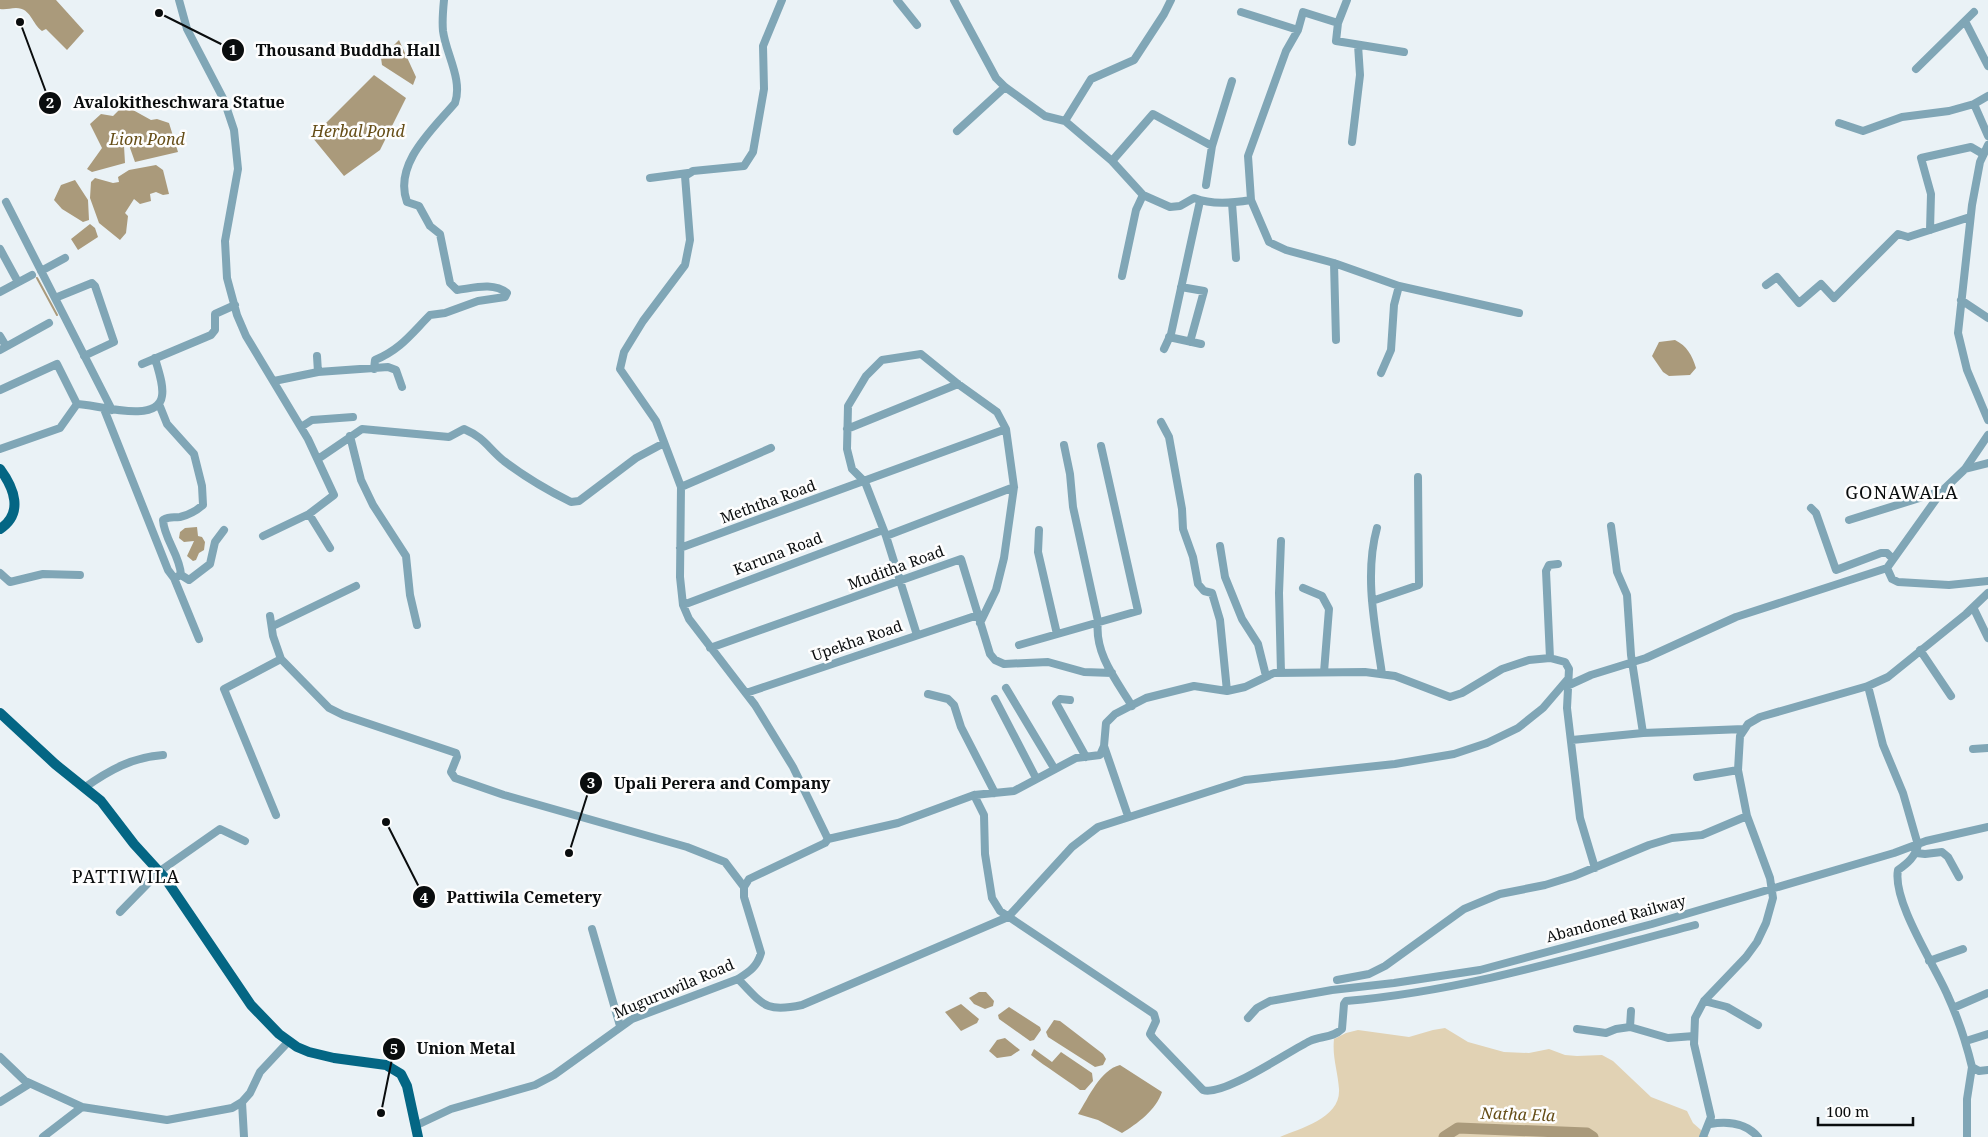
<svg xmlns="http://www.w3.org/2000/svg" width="1988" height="1137" font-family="'Noto Serif',serif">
  <rect width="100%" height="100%" fill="#eaf2f6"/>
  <path fill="#e1d2b4" d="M 1445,1028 L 1468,1042 L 1504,1052 L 1529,1053 L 1549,1049 L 1565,1055 L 1577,1056 L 1602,1055 L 1613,1061 L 1651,1097 L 1687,1111 L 1693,1123 L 1709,1137 L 1280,1137 C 1301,1128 1341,1118 1339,1089 C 1338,1072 1332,1057 1334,1039 L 1346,1033 L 1358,1030 L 1409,1037 L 1433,1030 Z"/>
  <path fill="#aa9a7b" d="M 0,0 L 56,0 L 84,31 L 67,50 L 46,29 L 42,31 C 32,24 31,8 16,8 C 10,8 6,10 0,9 Z
    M 399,40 L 416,77 L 413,85 L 382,65 L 381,58 Z
    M 374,75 L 406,98 L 380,150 L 344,176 L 312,137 Z
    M 124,105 L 151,120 L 157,119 L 169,123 L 178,152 L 135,162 L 124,131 L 119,133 L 124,146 L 125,163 L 92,172 L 87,169 L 102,148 L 90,124 L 101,114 L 113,116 Z
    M 156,165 L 163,170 L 169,194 L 163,195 L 156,192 L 150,194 L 151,201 L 140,204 L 134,199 L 125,213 L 128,216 L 126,233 L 120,240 L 99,223 L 90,198 L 91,182 L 95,178 L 113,183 L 119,182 L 118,177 L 129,170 Z
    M 75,180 L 88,200 L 89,220 L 83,222 L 62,209 L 54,200 L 61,185 Z
    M 90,224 L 95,228 L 98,237 L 78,250 L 71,239 Z
    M 1675,340 C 1687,346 1692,355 1696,368 L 1690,375 L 1669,376 L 1663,372 L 1652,356 L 1659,342 Z
    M 197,527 L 198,536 L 202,537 L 205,542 L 204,550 L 199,553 L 196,560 L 193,561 L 187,556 L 194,541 L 184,542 L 179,538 L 180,532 L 185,528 Z
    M 979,992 L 986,992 L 994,1001 L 993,1006 L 985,1009 L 974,1004 L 969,998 Z
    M 961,1004 L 979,1019 L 977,1023 L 961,1031 L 945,1012 Z
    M 1009,1007 L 1040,1027 L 1041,1030 L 1034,1040 L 1030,1041 L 999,1019 L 998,1015 Z
    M 1054,1020 L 1060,1021 L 1103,1054 L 1106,1059 L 1103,1065 L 1095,1067 L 1048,1037 L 1046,1032 Z
    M 1005,1038 L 1020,1050 L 1011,1056 L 997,1058 L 989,1051 L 997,1040 Z
    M 1034,1049 L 1052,1062 L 1061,1052 L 1092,1073 L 1093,1081 L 1085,1090 L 1080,1090 C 1063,1077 1047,1068 1031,1055 Z
    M 1120,1065 L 1162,1092 C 1156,1110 1137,1124 1122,1133 L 1098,1120 L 1078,1114 C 1089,1097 1100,1070 1120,1065 Z"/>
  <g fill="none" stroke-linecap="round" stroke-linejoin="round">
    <path stroke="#aa9a7b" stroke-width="2" d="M 37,278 L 57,315"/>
    <path stroke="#aa9a7b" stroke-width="11" d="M 1444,1137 L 1458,1128 L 1587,1133 L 1593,1137"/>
    <path stroke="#80a6b6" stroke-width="8" d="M 179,0 L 187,29 L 224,100 L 234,130 L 238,169 L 225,241 L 227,278 L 237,315 L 246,336 L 308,439 L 334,495 L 309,514 L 263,536
      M 782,0 L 763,46 L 764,89 L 753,152 L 744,166 L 693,171 L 685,176 L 690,240 L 685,265 L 643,321 L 624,352 L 620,369 L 656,421 L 681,487 L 680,577 L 683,605 L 689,619 L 755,705 L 793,767 L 828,839
      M 897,0 L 917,25
      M 954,0 L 996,78 L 1005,87 L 1045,116 L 1065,121 L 1112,161 L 1143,195 L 1170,207 L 1180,206 L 1194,198 C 1212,205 1232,203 1251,200 L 1248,156 L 1286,51 L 1298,30 L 1303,12 L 1338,23 L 1347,0
      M 1241,12 L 1298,30
      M 1965,21 L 1988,66
      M 1338,23 L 1336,41 L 1404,52
      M 1916,69 L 1974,12
      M 1988,96 L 1974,104 L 1988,136
      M 1065,121 L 1091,79 L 1134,60 L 1164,14 L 1171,0
      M 1839,123 L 1863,131 L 1902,117 L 1949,111 L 1974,104
      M 957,131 L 1005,87
      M 1352,142 L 1360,75 L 1358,45
      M 1988,145 L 1980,162 L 1972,205 L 1958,333 L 1967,370 L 1988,420
      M 1112,161 L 1153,114 L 1212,146
      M 650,178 L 688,173
      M 1206,185 L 1212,146 L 1232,81
      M 1251,200 L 1269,242 L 1286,250 L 1334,263 L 1399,286 L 1519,313
      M 6,202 L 112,410
      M 1232,203 L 1236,258
      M 1930,230 L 1931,194 L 1921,158 L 1971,147 L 1983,154
      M 0,249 L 18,282
      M 1334,263 L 1336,340
      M 41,271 L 65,258
      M 1122,276 L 1136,210 L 1143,195
      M 1766,285 L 1777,277 L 1799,303 L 1821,284 L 1834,298 L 1898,234 L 1908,237 L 1970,217
      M 1181,287 L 1204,291 L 1190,342
      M 0,292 L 32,275
      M 55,298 L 92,283 L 95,286 L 114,342 L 84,356
      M 1961,300 L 1988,318
      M 0,336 L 6,346
      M 1169,337 L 1201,344
      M 1164,349 L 1171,334 L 1200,201
      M 0,350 L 49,323
      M 142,364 L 211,335 L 215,330 L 215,314 L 235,305
      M 374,369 L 375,360 C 401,349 411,334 430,315 L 445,313 L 478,301 L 505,297 L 507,293 C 493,282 474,288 457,290 L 450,283 L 440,234 L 430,226 L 419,206 L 407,202 C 393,164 433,129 455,103 C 463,80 446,54 443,31 C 442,21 443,10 444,0
      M 318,372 L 388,367 L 396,370 L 402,387
      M 1381,373 L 1391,350 L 1394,305 L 1399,286
      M 274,381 L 318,372 L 317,356
      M 0,390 L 57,364 L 77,404
      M 77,404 C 95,404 158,425 162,396 C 164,385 158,370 155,358
      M 159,404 L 167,424 L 194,454 L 202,486 L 203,505 C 196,511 189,515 180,517 C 173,518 170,516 163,520 C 164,539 180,555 181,575
      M 104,409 L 168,570 L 174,578 L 181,575
      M 1161,422 L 1169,437 L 1182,509 L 1183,529 L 1193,557 L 1198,584 L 1204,591 L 1212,593 L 1220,620 L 1227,691
      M 301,427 L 312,420 L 353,417
      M 847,429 L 958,384
      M 350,436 L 361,480 L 373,505 L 406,556 L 410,595 L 417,625
      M 1064,445 L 1070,474 L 1073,507 L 1098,621 C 1094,653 1116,680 1132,706
      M 0,449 L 60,428 L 77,404
      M 318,459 L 362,429 L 449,437 L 464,429 C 485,438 488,448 504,461 C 525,477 547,490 571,502 L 579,501 L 636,458 L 664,443
      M 1965,469 L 1988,435
      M 681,487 L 771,448
      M 1811,508 L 1816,513 L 1836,570 L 1881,553 L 1887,553 L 1893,559
      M 309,514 L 330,548
      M 1849,520 L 1942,491
      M 1611,526 L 1617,572 L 1627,595 L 1631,655 L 1643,733
      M 1377,528 C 1364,575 1375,626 1382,674
      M 1039,530 L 1038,552 L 1057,634
      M 886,536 L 1014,487
      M 1220,546 L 1225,577 L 1242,619 L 1258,644 L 1266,676
      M 680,548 L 1006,429
      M 1887,568 L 1892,579 L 1898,582 L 1949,585 L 1988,581
      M 0,573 L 10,582 L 43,574 L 80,575
      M 181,575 L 189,580 L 210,564 L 215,542 L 224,530
      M 174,578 L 199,639
      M 1303,588 L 1322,596 L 1329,609 L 1324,672
      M 1372,601 L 1419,585 L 1418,477
      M 683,605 L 883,530
      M 1973,607 L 1988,638
      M 270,616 L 273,636 L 281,659
      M 273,626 L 356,586
      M 917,635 L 886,536 L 865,482 L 852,469 L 847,449 L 848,406 L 866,376 L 882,360 L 921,354 L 958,384 L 997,412 L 1006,429 L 1014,487 L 1004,558 L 996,590 L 980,623
      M 1019,645 L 1138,611 L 1101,446
      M 710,648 L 961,559 L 990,654 L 995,660 L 1004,664 L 1048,662 L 1084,672 L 1112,673
      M 1920,650 L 1951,696
      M 1550,658 L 1546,571 L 1549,565 L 1558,564
      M 1281,673 L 1279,593 L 1281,541
      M 1567,686 L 1591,675 L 1646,658 L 1736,617 L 1887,568 L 1942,491 L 1965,469 L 1988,463
      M 1868,686 L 1883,745 L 1903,793 L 1918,845 C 1915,857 1908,863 1898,870 C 1892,901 1935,966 1947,994 C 1958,1018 1966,1042 1972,1067 L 1979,1071 L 1988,1070
      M 1006,688 L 1054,768
      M 746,693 L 978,615
      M 928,694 L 948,699 L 954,705 L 961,727 L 995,793
      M 995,699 L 1036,778
      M 1070,700 L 1060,699 L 1056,703 L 1086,757
      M 1572,740 L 1643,733 L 1744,729
      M 1104,746 L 1128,816
      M 1973,749 L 1988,748
      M 1697,777 L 1738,770
      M 84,788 C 109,770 133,757 163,755
      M 974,795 L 984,815 L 985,854 L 992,898 L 1000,911 L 1154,1014 L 1156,1021 L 1150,1034 L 1153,1038 L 1203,1090 C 1223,1097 1289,1051 1310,1041 C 1320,1036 1333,1038 1342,1029 L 1344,1004 L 1346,1001 C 1465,991 1580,955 1695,925
      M 276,815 L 224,689 L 281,659 L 329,708 L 343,715 L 456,753 L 457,757 L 451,772 L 455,778 L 504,795 L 687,847 L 725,862 L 744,887
      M 828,839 L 898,823 L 974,795 L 1014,791 L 1076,758 L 1100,755 L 1104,746 L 1106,723 L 1115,714 L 1146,698 L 1194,686 L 1227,691 L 1245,687 L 1274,673 L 1365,672 L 1395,676 L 1450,697 L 1462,693 L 1502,669 L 1529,660 L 1550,658 L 1565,662 L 1569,669 L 1567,708 L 1580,818 L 1595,868
      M 1916,853 L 1925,854 L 1942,852 L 1948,857 L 1959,877
      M 120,912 L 160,871 L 220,829 L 245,841
      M 592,929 L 620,1026
      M 1929,961 L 1963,949
      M 738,979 C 763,1004 764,1013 802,1005 L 1008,917 L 1072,847 L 1098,827 L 1245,780 L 1395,764 L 1454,754 L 1487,743 L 1518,728 L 1543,708 L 1567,680
      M 1337,980 L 1369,974 L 1385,966 L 1464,909 L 1500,894 L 1545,885 L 1574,876 L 1649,845 L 1672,838 L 1702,835 L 1747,816
      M 1704,1001 L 1727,1007 L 1758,1025
      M 1953,1008 L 1988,993
      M 1631,1011 L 1630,1027 L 1668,1038 L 1694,1036
      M 1248,1018 L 1257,1008 L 1270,1001 L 1332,990 L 1394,983 L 1480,970 L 1652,924 L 1894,853 L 1926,841 L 1988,827
      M 1577,1029 L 1606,1033 L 1616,1029 L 1630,1027
      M 1966,1041 L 1988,1034
      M 0,1057 L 25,1081 L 82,1107 L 167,1120 L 232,1108 L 242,1102 L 250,1093 L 260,1072 L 289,1041
      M 0,1102 L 29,1084
      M 242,1102 L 244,1137
      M 1710,1124 C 1728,1121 1746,1123 1758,1137
      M 415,1126 L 451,1109 L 535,1085 L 554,1075 L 632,1019 L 738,979 C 749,972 757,967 761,953 L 744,897 L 744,887 L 749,879 L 825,843 L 828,839
      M 43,1137 L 82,1107
      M 1703,1137 L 1711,1117 L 1694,1044 L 1695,1018 L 1704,1001 L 1746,957 L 1757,942 L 1766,923 L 1773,898 L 1770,878 L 1747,816 L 1738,770 L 1740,736 L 1748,724 L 1760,717 L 1868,686 L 1888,677 L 1966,614 L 1988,593
      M 1967,1137 L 1967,1099 L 1972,1067"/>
    <path stroke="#046684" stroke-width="10" d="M 0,469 C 14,488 24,513 0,529
      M 0,713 L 55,764 L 101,801 L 134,844 L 165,878 L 251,1005 L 279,1034 L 297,1047 L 309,1052 L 334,1058 L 386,1065 L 401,1074 L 407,1086 L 418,1137"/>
  </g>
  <g text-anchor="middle" stroke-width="5" stroke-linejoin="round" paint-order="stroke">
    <g font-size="15" fill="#0a0d0e" stroke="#fefefe">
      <text transform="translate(768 502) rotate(-20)" y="5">Meththa Road</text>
      <text transform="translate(778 554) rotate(-21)" y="5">Karuna Road</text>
      <text transform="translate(896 568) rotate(-20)" y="5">Muditha Road</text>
      <text transform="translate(857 641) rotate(-19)" y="5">Upekha Road</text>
      <text transform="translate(1616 919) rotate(-15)" y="5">Abandoned Railway</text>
      <text transform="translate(674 989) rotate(-23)" y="5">Muguruwila Road</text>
    </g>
    <g font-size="16" font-style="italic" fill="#654d17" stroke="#fefefe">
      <text x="358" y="137">Herbal Pond</text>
      <text x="147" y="145">Lion Pond</text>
      <text transform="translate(1518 1114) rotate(2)" y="6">Natha Ela</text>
    </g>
    <g font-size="18" letter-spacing="1" fill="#0a0d0e" stroke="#fefefe">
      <text x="1902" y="499">GONAWALA</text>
      <text x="126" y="883">PATTIWILA</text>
    </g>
  </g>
  <path fill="none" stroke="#0a0d0e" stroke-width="2" d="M159 13L233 50M20 22L50 103M569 853L591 783M386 822L424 897M381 1113L394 1049"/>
  <g fill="#0a0d0e" stroke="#fefefe" stroke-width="2">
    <circle cx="159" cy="13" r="5"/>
    <circle cx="20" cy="22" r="5"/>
    <circle cx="569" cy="853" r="5"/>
    <circle cx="386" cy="822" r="5"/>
    <circle cx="381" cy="1113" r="5"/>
    <circle cx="233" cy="50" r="12"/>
    <circle cx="50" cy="103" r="12"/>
    <circle cx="591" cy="783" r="12"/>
    <circle cx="424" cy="897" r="12"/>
    <circle cx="394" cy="1049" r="12"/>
  </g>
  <g font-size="15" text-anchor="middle" font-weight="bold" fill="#fff">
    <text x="233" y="55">1</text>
    <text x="50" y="108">2</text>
    <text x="591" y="788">3</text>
    <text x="424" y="903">4</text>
    <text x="394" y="1054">5</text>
  </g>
  <g font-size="16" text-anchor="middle" font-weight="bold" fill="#0a0d0e" stroke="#fefefe" stroke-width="5" stroke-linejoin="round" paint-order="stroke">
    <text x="348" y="56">Thousand Buddha Hall</text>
    <text x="179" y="108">Avalokitheschwara Statue</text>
    <text x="722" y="789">Upali Perera and Company</text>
    <text x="524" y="903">Pattiwila Cemetery</text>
    <text x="466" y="1054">Union Metal</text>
  </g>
  <path d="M1818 1117v8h95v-8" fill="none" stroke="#0a0d0e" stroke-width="2.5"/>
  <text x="1826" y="1117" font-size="15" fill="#0a0d0e" stroke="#fefefe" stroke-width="4" paint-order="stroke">100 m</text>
</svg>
